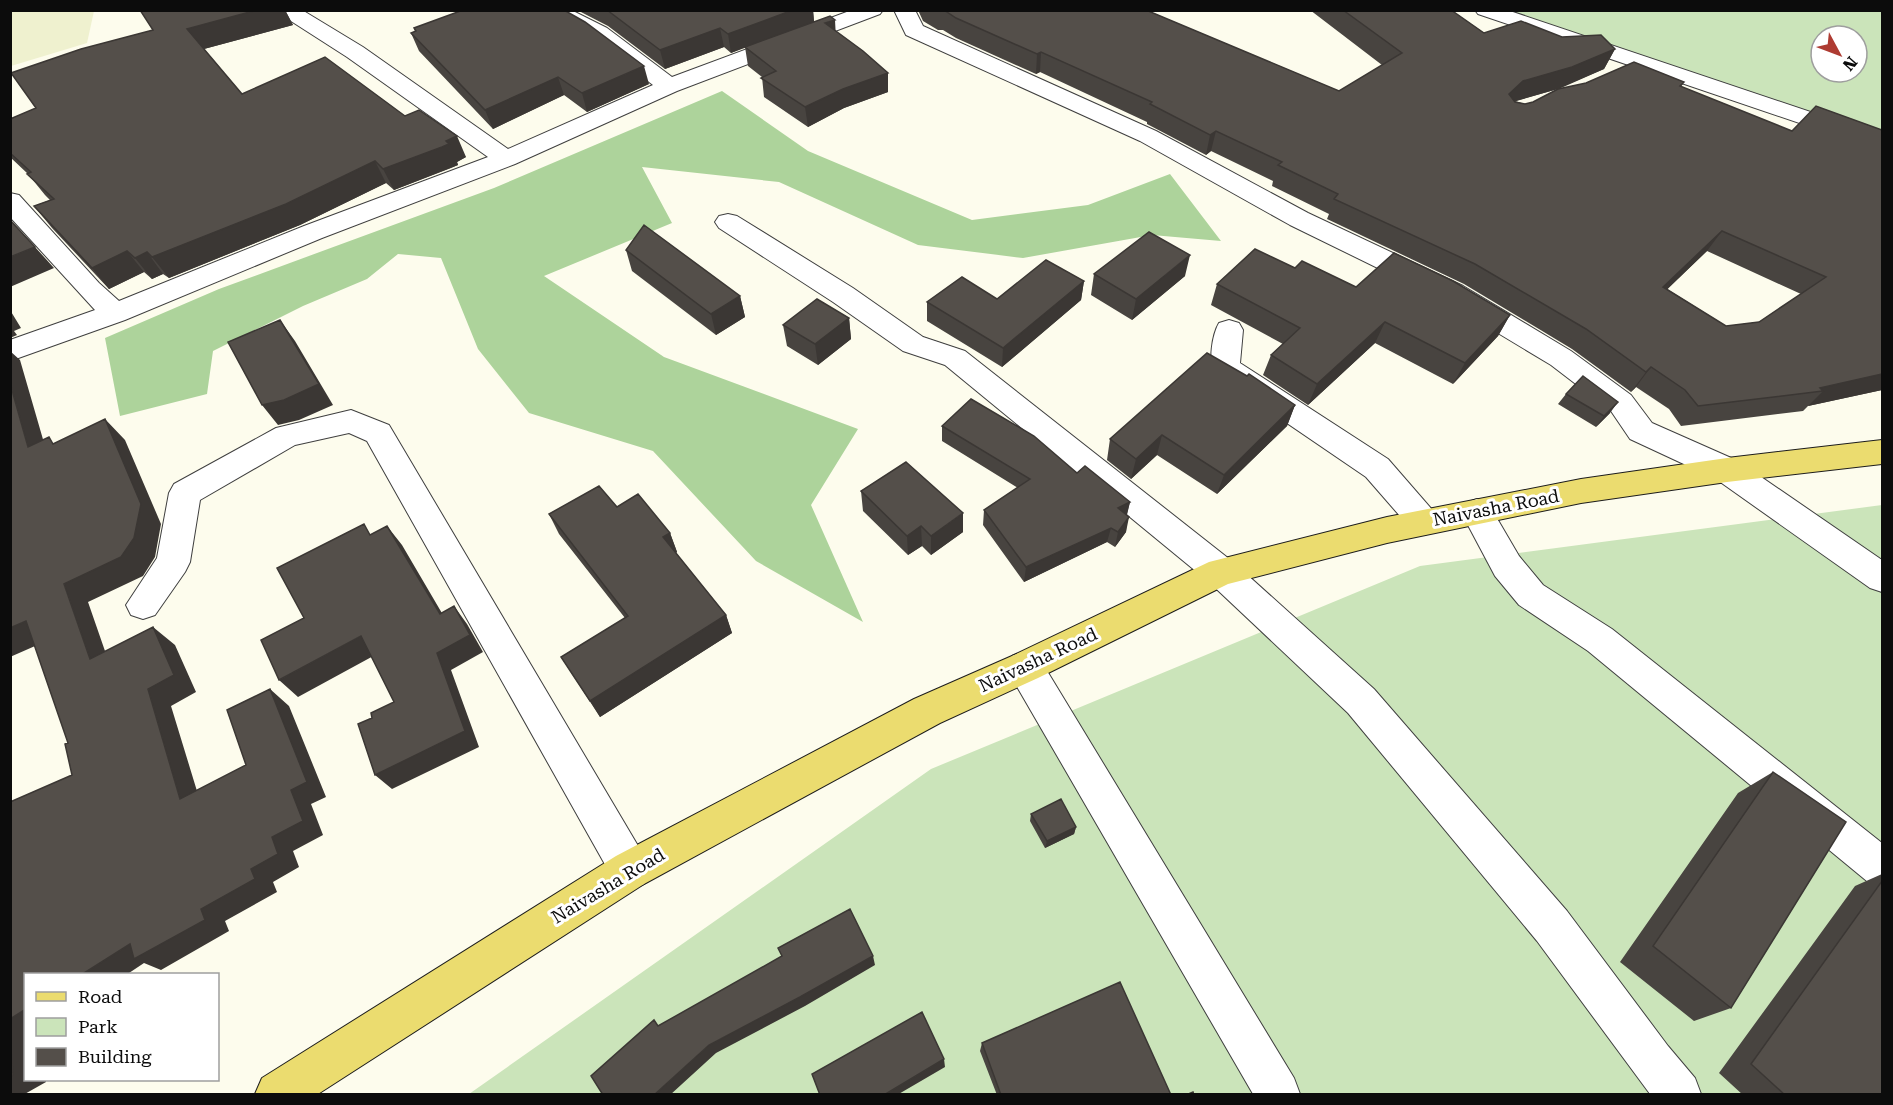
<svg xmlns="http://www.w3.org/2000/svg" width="1893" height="1105" font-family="'Roboto Serif',serif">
  <rect width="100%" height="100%" fill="#fdfced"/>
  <path fill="#eff1cf" d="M 11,10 L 94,10 L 94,11 L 87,43 L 11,66 Z"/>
  <path fill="#cbe4ba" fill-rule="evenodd" d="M 1497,11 L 1882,11 L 1882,137 ZM 1821,36 L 1857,36 L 1857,72 L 1821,72 Z
    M 1882,505 L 1882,1094 L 469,1094 L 931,769 L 1420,566 Z"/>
  <path fill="#add39b" d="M 722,91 L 808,151 L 972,220 L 1088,205 L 1170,174 L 1221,241 L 1152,235 L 1023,258 L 918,245 L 779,182 L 642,167 L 672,223 L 544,276 L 664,357 L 858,429 L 811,505 L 863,622 L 756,561 L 653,451 L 529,413 L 478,349 L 441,258 L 398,254 L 367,279 L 303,306 L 213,351 L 207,394 L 120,416 L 105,338 L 219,289 L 494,188 Z"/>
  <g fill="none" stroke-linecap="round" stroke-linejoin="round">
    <g stroke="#3f3f3f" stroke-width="2">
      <path id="minor" d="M 277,10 L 302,10 L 363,47 L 508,149 L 653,85 L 591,38 L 547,14 L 544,10 L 571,10 L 607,28 L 672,77 L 852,10 L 883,10 L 880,14 L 677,91 L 515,164 L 322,238 L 125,320 L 10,361 L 10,340 L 95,310 L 10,217 L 10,193 L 19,195 L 99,283 L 119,301 L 304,226 L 488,157 L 347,57 L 280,14 Z
        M 894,10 L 915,10 L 923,26 L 1156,131 L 1308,213 L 1463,286 L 1571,351 L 1631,395 L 1652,423 L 1738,461 L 1882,560 L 1882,592 L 1870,588 L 1716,479 L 1630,439 L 1611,411 L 1551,365 L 1443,300 L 1290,225 L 1140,141 L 906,35 Z
        M 1475,10 L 1507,10 L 1882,136 L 1882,151 L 1478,14 Z
        M 728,214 L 737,216 L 853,288 L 923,337 L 965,351 L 1233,562 L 1374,689 L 1567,911 L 1668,1046 L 1695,1078 L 1701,1094 L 1650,1094 L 1537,941 L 1348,713 L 1209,582 L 945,365 L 903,351 L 833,302 L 719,228 L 715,222 L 719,216 Z
        M 1229,320 L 1239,323 L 1243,330 L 1240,363 L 1388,459 L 1435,513 L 1440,522 L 1435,531 L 1424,535 L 1413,531 L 1366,477 L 1215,374 C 1208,362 1212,335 1219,323 Z
        M 351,410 L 389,425 L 644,856 L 650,870 L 644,884 L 630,890 L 616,884 L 367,441 L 349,433 L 295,445 L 200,500 L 190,562 L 185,572 L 155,615 L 143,619 L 131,615 L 126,605 L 157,558 L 169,493 L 174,484 L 276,428 Z
        M 1477,499 L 1488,503 L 1519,556 L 1543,585 L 1612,629 L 1882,843 L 1882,888 L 1868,882 L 1588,651 L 1519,605 L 1495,576 L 1461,512 L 1466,503 Z
        M 1025,651 L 1038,656 L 1294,1078 L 1300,1094 L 1253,1094 L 1012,678 L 1007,667 L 1012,656 Z"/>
    </g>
    <g stroke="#1d1d1d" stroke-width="2">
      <path id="major" d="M 1882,440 L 1882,464 L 1727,482 L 1581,503 L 1387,543 L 1228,584 L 1038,678 L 940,723 L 644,884 L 318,1094 L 255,1094 L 262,1078 L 616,856 L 914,699 L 1012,656 L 1209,562 L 1387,517 L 1581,479 L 1727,458 Z"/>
    </g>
    <use href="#minor" fill="#fff" fill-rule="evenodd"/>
    <use href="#major" fill="#ebdc6f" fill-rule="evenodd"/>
  </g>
  <path fill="#484440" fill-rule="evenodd" d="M 140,10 L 285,10 L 293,25 L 204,49 L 242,94 L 405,116 L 466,157 L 457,162 L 458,165 L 451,168 L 394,190 L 386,183 L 300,225 L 169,278 L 163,274 L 152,279 L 144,272 L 109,289 L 52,228 L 34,206 L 50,200 L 45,195 L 28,174 L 10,157 L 10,119 L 36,108 L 153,30 Z
    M 577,10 L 813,10 L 814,21 L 836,32 L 888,73 L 888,92 L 844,108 L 808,127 L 764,97 L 762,77 L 748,66 L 745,47 L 731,53 L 724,47 L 665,69 L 608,26 Z
    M 918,10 L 1146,10 L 1339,91 L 1382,65 L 1310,10 L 1451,10 L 1484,33 L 1562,37 L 1615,49 L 1604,69 L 1559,88 L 1684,82 L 1681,87 L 1792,131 L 1882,130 L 1882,390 L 1808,406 L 1803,411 L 1681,426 L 1669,409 L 1636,387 L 1631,392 L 1572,349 L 1464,284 L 1327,219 L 1329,214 L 1272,186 L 1273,181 L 1211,151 L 1206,155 L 1147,124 L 1147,122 L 1040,72 L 1036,74 L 956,38 L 943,30 L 938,30 L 923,21 ZM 1558,89 L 1533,102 L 1525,104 L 1515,101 ZM 1707,251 L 1801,294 L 1759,322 L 1726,326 L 1667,289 Z
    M 414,28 L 649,84 L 587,112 L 564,95 L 493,129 L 419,51 L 411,33 L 415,32 Z
    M 626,250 L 740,296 L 745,317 L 716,335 L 632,271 Z
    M 1295,268 L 1356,287 L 1510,315 L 1498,336 L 1453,384 L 1375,343 L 1308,405 L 1263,375 L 1271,355 L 1283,344 L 1211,305 L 1217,284 Z
    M 1094,274 L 1185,276 L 1132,320 L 1091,295 Z
    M 1084,281 L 1081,300 L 1002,367 L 927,321 L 927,302 L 997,299 Z
    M 849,318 L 851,339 L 818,365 L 787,346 L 783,325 Z
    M 1566,394 L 1610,413 L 1596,427 L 1558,404 Z
    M 1295,405 L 1287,426 L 1217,494 L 1157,455 L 1131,479 L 1107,460 L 1110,439 Z
    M 942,426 L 1077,473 L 1130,502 L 1127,515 L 1126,532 L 1115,547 L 1107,542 L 1024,582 L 983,525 L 984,510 L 1018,488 L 942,441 Z
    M 861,491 L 963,532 L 931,555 L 922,546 L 908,555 L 863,511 Z
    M 617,507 L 670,533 L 677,552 L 676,553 L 726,615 L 732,633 L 600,717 L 561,657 L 625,618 L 559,534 L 549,514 Z
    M 1773,772 L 1731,1008 L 1694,1021 L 1620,962 L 1738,793 Z
    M 1031,814 L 1076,827 L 1074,834 L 1045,848 L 1030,821 Z
    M 1882,874 L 1882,1095 L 1743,1095 L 1719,1073 L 1855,886 Z
    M 982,1043 L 1171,1095 L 997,1095 L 980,1051 Z"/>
  <path fill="#3b3734" d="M 257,10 L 285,10 L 293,25 L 200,50 L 187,29 Z
    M 793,10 L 813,10 L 814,22 L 731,53 L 728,34 Z
    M 835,20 L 836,39 L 825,23 Z
    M 720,28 L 724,47 L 665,69 L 660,50 Z
    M 1615,49 L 1604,69 L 1561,88 L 1513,102 L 1509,94 L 1523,81 Z
    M 1041,52 L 1040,72 L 1036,74 L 1037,54 Z
    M 644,66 L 649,84 L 587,112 L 582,93 Z
    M 888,73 L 888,92 L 844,108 L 808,127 L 805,107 L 843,89 Z
    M 558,77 L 564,95 L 493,129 L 485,110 Z
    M 1216,131 L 1211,151 L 1206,155 L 1210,135 Z
    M 457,136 L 466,157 L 457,162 L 458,165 L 394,190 L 383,169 Z
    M 375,161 L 386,183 L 300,225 L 169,278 L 152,257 Z
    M 1722,231 L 1707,251 L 1649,307 L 1663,287 Z
    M 35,247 L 54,268 L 10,287 L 10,257 Z
    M 127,251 L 144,272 L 109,289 L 92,268 Z
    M 147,252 L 163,274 L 152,279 L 135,258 Z
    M 1190,255 L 1185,276 L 1132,320 L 1136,299 Z
    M 1084,281 L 1081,300 L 1002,367 L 1003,348 Z
    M 740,296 L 745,317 L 716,335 L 711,314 Z
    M 10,310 L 21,328 L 14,331 L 17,335 L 10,338 Z
    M 1510,315 L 1498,336 L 1453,384 L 1465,363 Z
    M 849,318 L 851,339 L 818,365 L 815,344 Z
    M 280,320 L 295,341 L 333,405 L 299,420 L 278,425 L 262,405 Z
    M 1385,322 L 1375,343 L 1308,405 L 1317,384 Z
    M 10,351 L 20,360 L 51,467 L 28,447 L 10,383 Z
    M 1651,367 L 1636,387 L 1631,392 L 1646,372 Z
    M 1882,374 L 1882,390 L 1808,406 L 1823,391 L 1820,388 Z
    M 1618,402 L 1610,413 L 1596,427 L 1604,416 Z
    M 1295,405 L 1287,426 L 1217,494 L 1224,475 Z
    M 105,419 L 125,440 L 161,524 L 155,557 L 143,576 L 88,602 L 114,677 L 90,659 L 64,584 Z
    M 1162,435 L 1157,455 L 1131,479 L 1136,459 Z
    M 1130,502 L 1126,517 L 1118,508 Z
    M 963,513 L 963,532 L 931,555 L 931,536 Z
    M 1129,517 L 1126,532 L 1115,547 L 1118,532 Z
    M 387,526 L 402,545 L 453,632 L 440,614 Z
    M 921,526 L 922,546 L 908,555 L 907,536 Z
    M 1111,528 L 1107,542 L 1024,582 L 1026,567 Z
    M 670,533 L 677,552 L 671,556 L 663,537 Z
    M 454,606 L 467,624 L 483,652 L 451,670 L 479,747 L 392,789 L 375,775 L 437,653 Z
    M 726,615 L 732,633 L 600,717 L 590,701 Z
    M 26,621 L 51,639 L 10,657 L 10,628 Z
    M 153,627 L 175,645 L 196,692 L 171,706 L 204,814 L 180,799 L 148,689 Z
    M 361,636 L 377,654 L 298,697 L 279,680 Z
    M 270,689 L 289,706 L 326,797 L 311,804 L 323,835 L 293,851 L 299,867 L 273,882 L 277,892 L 225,921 L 229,931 L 161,970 L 144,963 L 126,975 L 81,975 L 130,944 L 201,909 L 251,869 L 272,837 L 291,790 Z
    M 1076,827 L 1074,834 L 1045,848 L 1047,841 Z
    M 873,956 L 875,965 L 805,1006 L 716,1053 L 670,1095 L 654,1095 L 709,1045 Z
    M 26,1009 L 26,1080 L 46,1080 L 46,1082 L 23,1095 L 10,1095 L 10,1019 Z
    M 944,1059 L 945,1067 L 897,1095 L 884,1095 Z"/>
  <path fill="#544f4a" stroke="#3b3734" stroke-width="1.5" fill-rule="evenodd" d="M 140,10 L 257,10 L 187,29 L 242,94 L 325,57 L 405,116 L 419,110 L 457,136 L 446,141 L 449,144 L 442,147 L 383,169 L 375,161 L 286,204 L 152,257 L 147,252 L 135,258 L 127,251 L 92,268 L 34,206 L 54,199 L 27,174 L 31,172 L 10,153 L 10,119 L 36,108 L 11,73 L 81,49 L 153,30 Z
    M 463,10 L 564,10 L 585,22 L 644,66 L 582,93 L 558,77 L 485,110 L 411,33 L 416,31 L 414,28 Z
    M 607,10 L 793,10 L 728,34 L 720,28 L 660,50 Z
    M 944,10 L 1146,10 L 1339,91 L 1402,53 L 1343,10 L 1451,10 L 1484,33 L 1521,21 L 1562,37 L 1601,35 L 1615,49 L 1572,67 L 1523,81 L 1509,94 L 1515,102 L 1525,104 L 1533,102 L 1558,89 L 1586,83 L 1634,62 L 1684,82 L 1680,86 L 1792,131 L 1816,106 L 1882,130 L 1882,374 L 1820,388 L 1823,391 L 1698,406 L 1685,390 L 1651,367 L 1646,372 L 1586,329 L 1475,264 L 1334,199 L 1338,194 L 1278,165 L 1282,162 L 1216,131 L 1210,135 L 1150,104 L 1152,102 L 1041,52 L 1037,54 L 956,18 ZM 1722,231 L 1826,277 L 1759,322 L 1726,326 L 1663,287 Z
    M 830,16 L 835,20 L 825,23 L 863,51 L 888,73 L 843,89 L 805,107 L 761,78 L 776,71 L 745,47 Z
    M 10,220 L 35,247 L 10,257 Z
    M 644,225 L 740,296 L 711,314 L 626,250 Z
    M 1149,232 L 1190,255 L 1136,299 L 1094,274 Z
    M 1255,249 L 1295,268 L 1302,261 L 1356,287 L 1394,253 L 1453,281 L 1510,315 L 1465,363 L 1385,322 L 1317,384 L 1271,355 L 1300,328 L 1217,284 Z
    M 1046,260 L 1084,281 L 1003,348 L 927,302 L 962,277 L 997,299 Z
    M 817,299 L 849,318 L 815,344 L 783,325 Z
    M 280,320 L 319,384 L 284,400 L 262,405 L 228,342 Z
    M 1207,353 L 1247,376 L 1249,374 L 1295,405 L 1224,475 L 1162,435 L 1136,459 L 1110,439 Z
    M 1583,376 L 1618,402 L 1604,416 L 1566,394 Z
    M 10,383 L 28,447 L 49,437 L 53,444 L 105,419 L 141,504 L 134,538 L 121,557 L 64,584 L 90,659 L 153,627 L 174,675 L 148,689 L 180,799 L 246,765 L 227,710 L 270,689 L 307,782 L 291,790 L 303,821 L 272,837 L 278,854 L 251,869 L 255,879 L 201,909 L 205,920 L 134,959 L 130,944 L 81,975 L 26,975 L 26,1009 L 10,1019 L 10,802 L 72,775 L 65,744 L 68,743 L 26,621 L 10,628 Z
    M 971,399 L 1034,436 L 1077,473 L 1085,466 L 1130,502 L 1118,508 L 1129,517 L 1118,532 L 1111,528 L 1026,567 L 984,510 L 1030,479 L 942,426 Z
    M 906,462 L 963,513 L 931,536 L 921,526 L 907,536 L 861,491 Z
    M 599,486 L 617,507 L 638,494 L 670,533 L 663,537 L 726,615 L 590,701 L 561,657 L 628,616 L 549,514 Z
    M 364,524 L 370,535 L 387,526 L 440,614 L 454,606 L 470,635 L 437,653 L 465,731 L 375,775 L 358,724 L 372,718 L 371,713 L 394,702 L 361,636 L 279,680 L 261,640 L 304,618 L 277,568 Z
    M 1773,772 L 1846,822 L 1731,1008 L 1653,946 Z
    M 1061,799 L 1076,827 L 1047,841 L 1031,814 Z
    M 1882,881 L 1882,1095 L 1785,1095 L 1751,1064 Z
    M 850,909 L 873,956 L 800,997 L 709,1045 L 654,1095 L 603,1095 L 591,1076 L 654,1020 L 658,1026 L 782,956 L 778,948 Z
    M 1120,982 L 1171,1095 L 1001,1095 L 982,1043 Z
    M 922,1012 L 944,1059 L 884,1095 L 820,1095 L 812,1074 Z
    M 10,1040 L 13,1075 L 10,1076 Z
    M 1193,1092 L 1194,1095 L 1186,1095 Z"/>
  <g text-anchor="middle" stroke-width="6" stroke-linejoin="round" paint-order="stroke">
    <g font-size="18" fill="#0c0c0c" stroke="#fff">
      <text transform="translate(1496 508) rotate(-11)" y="6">Naivasha Road</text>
      <text transform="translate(1038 660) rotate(-25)" y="6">Naivasha Road</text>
      <text transform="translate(608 886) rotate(-31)" y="6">Naivasha Road</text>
    </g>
  </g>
  <rect width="1893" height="1105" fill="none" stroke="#0c0c0c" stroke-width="24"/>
  <rect x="24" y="973" width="195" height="108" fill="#ffffff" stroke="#9e9e9e" stroke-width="1.5"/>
  <rect x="36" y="992" width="30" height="9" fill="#ebdc6f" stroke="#9e9e9e" stroke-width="1.5"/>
  <text x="78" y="1003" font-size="18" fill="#0c0c0c">Road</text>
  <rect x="36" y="1018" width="30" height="18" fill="#cbe4ba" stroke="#9e9e9e" stroke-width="1.5"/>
  <text x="78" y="1033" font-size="18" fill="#0c0c0c">Park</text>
  <rect x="36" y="1048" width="30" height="18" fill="#544f4a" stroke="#9e9e9e" stroke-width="1.5"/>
  <text x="78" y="1063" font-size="18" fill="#0c0c0c">Building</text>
  <g transform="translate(1839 54) rotate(131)"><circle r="28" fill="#ffffff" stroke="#9e9e9e" stroke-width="1.5"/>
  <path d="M0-4.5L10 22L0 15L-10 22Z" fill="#ae3b32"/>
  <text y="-9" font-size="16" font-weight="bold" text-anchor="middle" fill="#0c0c0c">N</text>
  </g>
</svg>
